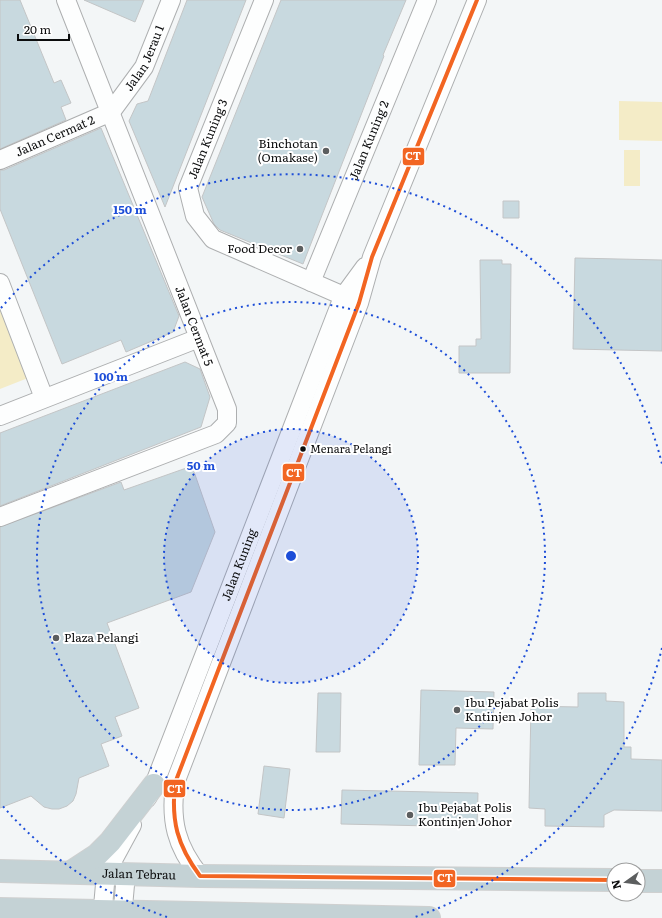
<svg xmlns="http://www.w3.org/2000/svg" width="662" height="918" font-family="Literata,serif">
  <rect width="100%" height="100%" fill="#f3f6f7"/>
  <path fill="#f4ecc7" d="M 619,101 L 662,102 L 662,141 L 619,140 Z
    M 624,150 L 640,150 L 640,186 L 624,186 Z
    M 0,304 L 28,378 L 0,389 Z"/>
  <path fill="#c8d9df" stroke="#c3c5c6" d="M 0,0 L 20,0 L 54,83 L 61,80 L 71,103 L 61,107 L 66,120 L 0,149 Z
    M 84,0 L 144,0 L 135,22 Z
    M 187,0 L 246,0 L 165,207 L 129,121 L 137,104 L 148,101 Z
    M 281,0 L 406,0 L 383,55 L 384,56 L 303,264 L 220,230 L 214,224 L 202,197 Z
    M 101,128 L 179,316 L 173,332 L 126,352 L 121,340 L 62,364 L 0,209 L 0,170 L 4,170 Z
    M 503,201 L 519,201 L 519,218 L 503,218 Z
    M 575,258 L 662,260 L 662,351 L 573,349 Z
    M 480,260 L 502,260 L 502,264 L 511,264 L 510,373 L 459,373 L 459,346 L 476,346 L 476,339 L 481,339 Z
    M 185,362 L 200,369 L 210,397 L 201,427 L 0,506 L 0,433 Z
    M 192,466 L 215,532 L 191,592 L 107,623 L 139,708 L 115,717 L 122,736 L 101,744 L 109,766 L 79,778 L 76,794 L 73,801 L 67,806 L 59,809 L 52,809 L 44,807 L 31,796 L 0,808 L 0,527 L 121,482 L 124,490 Z
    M 421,690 L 494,692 L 493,729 L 456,728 L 455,765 L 419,765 Z
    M 318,693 L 341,693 L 340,752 L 316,752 Z
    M 578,693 L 606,693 L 606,701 L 624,702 L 624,747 L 631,747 L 631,759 L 662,760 L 662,811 L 614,810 L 604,815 L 604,827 L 545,826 L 545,809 L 529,808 L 531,706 L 578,707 Z
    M 264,766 L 290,769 L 284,818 L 258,814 Z
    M 342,790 L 478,793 L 477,827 L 341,824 Z"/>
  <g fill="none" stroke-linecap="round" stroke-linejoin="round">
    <g stroke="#adafb0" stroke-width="20">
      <g id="minor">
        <path d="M 264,0 L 188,188 L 195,216 L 213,239 L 355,301"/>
        <path id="s1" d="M 0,160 L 111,112 L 144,67 L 171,0"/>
        <path id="s2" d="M 311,282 L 427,0"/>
        <path d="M 0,283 L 44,398"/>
        <path d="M 0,416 L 199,338"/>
        <path d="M 0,517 L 216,434 L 227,423 L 227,409 L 66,0"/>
        <path id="s3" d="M 147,798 L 154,785 L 343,297 L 365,267"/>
        <path d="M 200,876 C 176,846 170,821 175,783 L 359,303 L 372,257 L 477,0"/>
        <path d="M 102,918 L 106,873 L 132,825"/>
        <path d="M 122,918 L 126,874"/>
      </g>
    </g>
    <g stroke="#cfd0d0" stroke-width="24">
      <g id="highway">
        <path id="s4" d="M 0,871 L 200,876 L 614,880"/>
        <path d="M 71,872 L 97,855 L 110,842 L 154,785"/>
        <path d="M 638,881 L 662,881"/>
        <path d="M 0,909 L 429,918"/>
      </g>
    </g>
    <use href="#minor" stroke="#fdfefe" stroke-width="18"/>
    <use href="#highway" stroke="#c4d2d5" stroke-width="22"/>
    <g stroke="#fff" stroke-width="7">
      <path id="bus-1" d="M 477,0 L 372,257 L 359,303 L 175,783 C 171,821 177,845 200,876 L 614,880"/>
    </g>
    <use href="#bus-1" stroke="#f26522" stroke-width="4"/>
  </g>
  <circle cx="291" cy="556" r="127" fill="#1d4ed8" fill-opacity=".12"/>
  <g fill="none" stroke="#1d4ed8" stroke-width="2" stroke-dasharray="2 4">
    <circle cx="291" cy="556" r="127"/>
    <circle cx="291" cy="556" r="254"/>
    <path d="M662 648A382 382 0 0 1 415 917M167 917A382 382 0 0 1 1 804M1 308A382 382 0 0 1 662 464"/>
  </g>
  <g fill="#5c5e5f" stroke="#fff" stroke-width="1.5">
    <circle cx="326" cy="151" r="4"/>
    <circle cx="300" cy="249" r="4"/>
    <circle cx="56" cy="638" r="4"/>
    <circle cx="457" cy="710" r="4"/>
    <circle cx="410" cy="815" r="4"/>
  </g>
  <circle fill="#0b0c0d" stroke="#fff" stroke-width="1.5" cx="303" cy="449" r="3.5"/>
  <g text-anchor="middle" stroke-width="4" stroke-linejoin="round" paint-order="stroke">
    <g font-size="11" fill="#0b0c0d" stroke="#fff" text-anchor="start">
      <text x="310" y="453">Menara Pelangi</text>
    </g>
    <g font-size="12" fill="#0b0c0d" stroke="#fff">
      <text dy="4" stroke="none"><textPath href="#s1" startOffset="185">Jalan Jerau 1</textPath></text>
      <text dy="4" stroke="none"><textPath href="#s1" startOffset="60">Jalan Cermat 2</textPath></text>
      <text transform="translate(208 139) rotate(-68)" y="4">Jalan Kuning 3</text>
      <text dy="4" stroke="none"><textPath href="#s2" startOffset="153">Jalan Kuning 2</textPath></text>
      <text transform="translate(194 326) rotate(69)" y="4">Jalan Cermat 5</text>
      <text dy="4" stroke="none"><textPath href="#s3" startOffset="251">Jalan Kuning</textPath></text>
      <text dy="4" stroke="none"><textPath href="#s4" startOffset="139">Jalan Tebrau</textPath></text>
    </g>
    <g font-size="12" fill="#0b0c0d" stroke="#fff" text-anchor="start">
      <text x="318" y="148" text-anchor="end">Binchotan<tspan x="318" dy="14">(Omakase)</tspan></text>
      <text x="292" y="253" text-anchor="end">Food Decor</text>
      <text x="64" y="642">Plaza Pelangi</text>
      <text x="465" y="707">Ibu Pejabat Polis<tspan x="465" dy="14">Kntinjen Johor</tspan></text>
      <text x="418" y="812">Ibu Pejabat Polis<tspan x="418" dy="14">Kontinjen Johor</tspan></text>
    </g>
  </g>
  <circle cx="291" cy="556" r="6" fill="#1d4ed8" stroke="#fff" stroke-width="2"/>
  <g font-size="12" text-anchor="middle" font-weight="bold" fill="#1d4ed8" stroke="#fff" stroke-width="4" stroke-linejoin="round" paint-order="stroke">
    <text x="130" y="214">150 m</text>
    <text x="111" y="381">100 m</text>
    <text x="201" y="470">50 m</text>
  </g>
  <g stroke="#fff" stroke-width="1.5">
    <rect x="402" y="147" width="23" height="19" rx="4" fill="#f26522"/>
    <rect x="282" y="463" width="23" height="19" rx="4" fill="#f26522"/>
    <rect x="163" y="779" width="23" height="19" rx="4" fill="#f26522"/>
    <rect x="433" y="869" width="23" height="19" rx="4" fill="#f26522"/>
  </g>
  <g font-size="11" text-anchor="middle" font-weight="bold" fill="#fff">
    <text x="413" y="160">CT</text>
    <text x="294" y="477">CT</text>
    <text x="175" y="793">CT</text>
    <text x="445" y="882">CT</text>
  </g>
  <g transform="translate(626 882) rotate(256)"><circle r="19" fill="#ffffff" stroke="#9d9e9e"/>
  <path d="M0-3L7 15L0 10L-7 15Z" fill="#5c5e5f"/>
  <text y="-6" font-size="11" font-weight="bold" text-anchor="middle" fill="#0b0c0d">N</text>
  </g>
  <path d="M18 34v6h51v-6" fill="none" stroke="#0b0c0d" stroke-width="2"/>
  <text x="24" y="34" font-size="12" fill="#0b0c0d" stroke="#ffffff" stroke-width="3" paint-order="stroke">20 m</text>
</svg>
